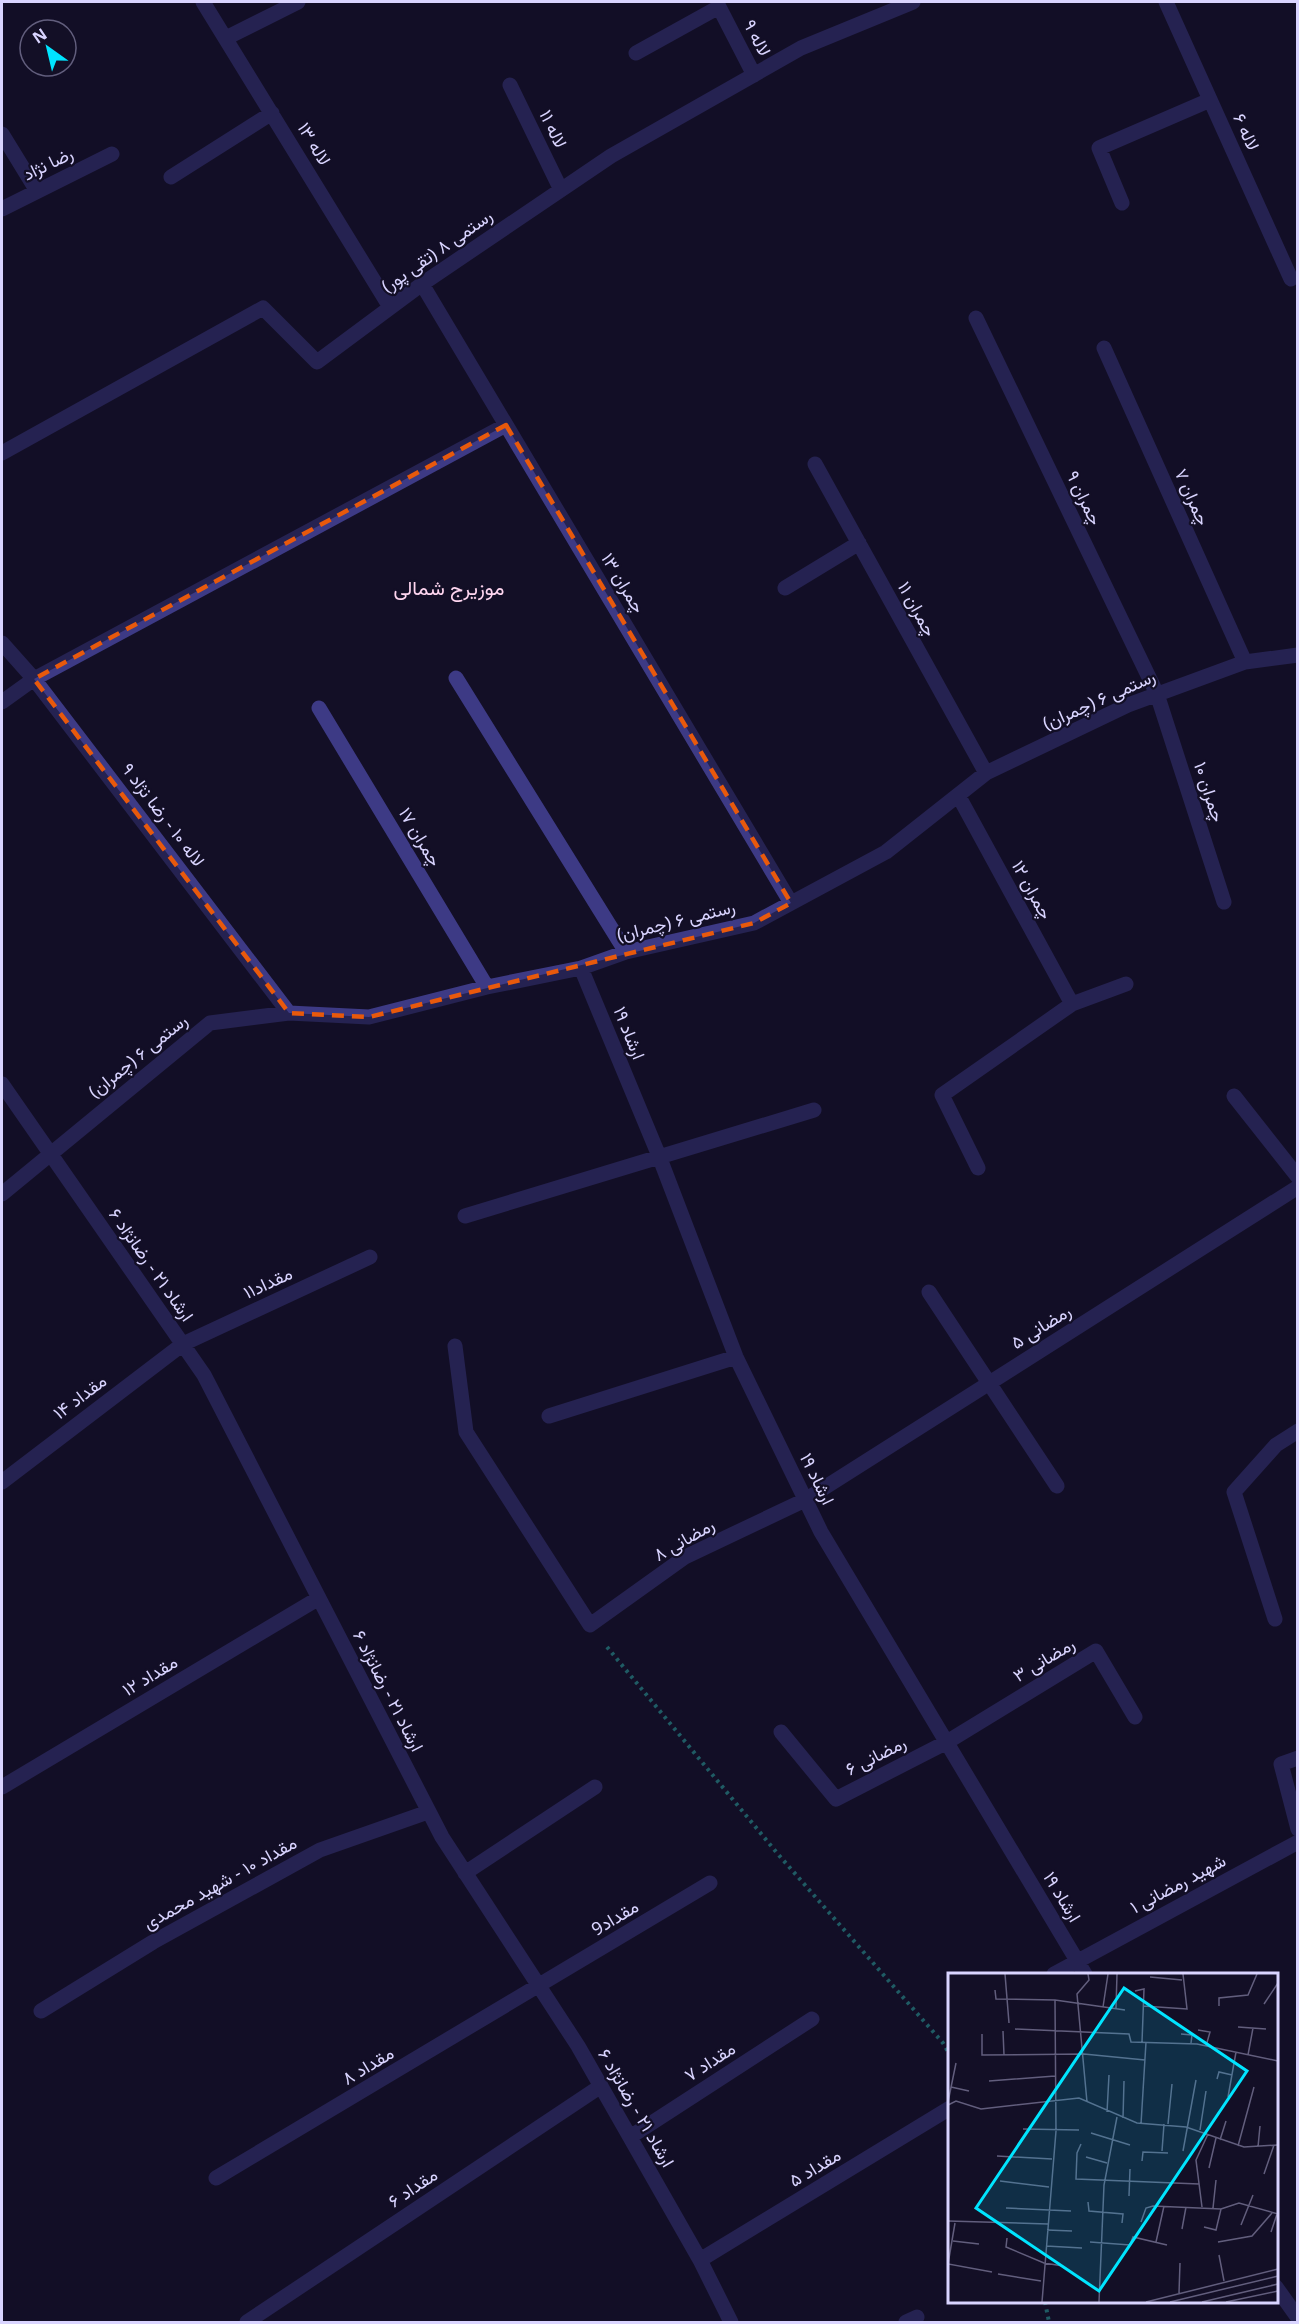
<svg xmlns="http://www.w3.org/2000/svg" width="1299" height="2324" font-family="'Noto Sans',Vazirmatn,sans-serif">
  <rect width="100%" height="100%" fill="#130f26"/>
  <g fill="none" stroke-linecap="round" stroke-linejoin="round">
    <path stroke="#2fb8b0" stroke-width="4" stroke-dasharray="3 4.5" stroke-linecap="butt" d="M 607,1647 L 777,1853 L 943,2043 L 950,2055
      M 1045,2302 L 1049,2322"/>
    <path stroke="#3d3a85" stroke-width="15" d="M 203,2 L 390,307
      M 1166,2 L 1291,279
      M 226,38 L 298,2
      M 636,53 L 719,7 L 754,75
      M 510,85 L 561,190
      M 2,134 L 37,191
      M 171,177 L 272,113
      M 1122,203 L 1099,148 L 1210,100
      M 2,209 L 112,154
      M 422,284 L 791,903
      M 976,318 L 1157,694 L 1224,902
      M 1104,348 L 1245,662
      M 2,453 L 263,308 L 317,362 L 422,284 L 611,156 L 801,48 L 913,2
      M 815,464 L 986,773
      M 785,588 L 859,543
      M 2,643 L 34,679 L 289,1013
      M 456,678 L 626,952
      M 2,702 L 34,679 L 506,425
      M 319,708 L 487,987
      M 958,795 L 1072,1004
      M 581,968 L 659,1156 L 736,1357 L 821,1532 L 1085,1974
      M 2,1084 L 204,1375 L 442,1837 L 578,2046 L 700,2260 L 731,2322
      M 1234,1096 L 1298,1177
      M 978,1168 L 942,1095 L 1072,1004 L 1126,984
      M 2,1194 L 210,1023 L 289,1013 L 369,1017 L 487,987 L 581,968 L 626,952 L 754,923 L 886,852 L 986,773 L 1128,705 L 1245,662 L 1298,655
      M 465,1216 L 814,1110
      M 929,1292 L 1057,1486
      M 455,1346 L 466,1432 L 590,1625 L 685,1557 L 805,1500 L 1298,1187
      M 549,1416 L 736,1357
      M 2,1482 L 183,1344 L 370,1257
      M 1275,1619 L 1234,1492 L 1276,1445 L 1298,1431
      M 781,1732 L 836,1799 L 947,1742 L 1096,1651 L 1135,1717
      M 1298,1758 L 1281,1764 L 1298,1829
      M 2,1787 L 319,1598
      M 465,1873 L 595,1787
      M 1054,1974 L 1298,1842
      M 41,2011 L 153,1942 L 320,1850 L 428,1812
      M 630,2137 L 812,2019
      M 216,2178 L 710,1883
      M 700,2260 L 950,2108
      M 1276,2287 L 1298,2318
      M 247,2322 L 601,2086
      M 906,2322 L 917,2317"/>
  </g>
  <path d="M0 0H1299V2324H0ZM 506,425 L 791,903 L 754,923 L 369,1017 L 289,1013 L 34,679 Z" fill="#130f26" fill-opacity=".55" fill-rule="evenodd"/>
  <path fill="none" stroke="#e8590c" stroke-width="4.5" stroke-dasharray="12 8" stroke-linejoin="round" d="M 506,425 L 791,903 L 754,923 L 369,1017 L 289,1013 L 34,679 Z"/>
  <g text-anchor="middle" stroke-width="4.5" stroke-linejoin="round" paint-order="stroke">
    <g font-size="18" fill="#d9d4ff" stroke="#130f26">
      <text transform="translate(757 38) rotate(63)" y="6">لاله ۹</text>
      <text transform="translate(553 129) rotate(64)" y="6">لاله ۱۱</text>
      <text transform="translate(1246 132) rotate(66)" y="6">لاله ۶</text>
      <text transform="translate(314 144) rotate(59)" y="6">لاله ۱۳</text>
      <text transform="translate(48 164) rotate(-26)" y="6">رضا نژاد</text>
      <text transform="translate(437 251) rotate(-35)" y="6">رستمی ۸ (تقی پور)</text>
      <text transform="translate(1192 497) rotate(66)" y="6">چمران ۷</text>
      <text transform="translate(1084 498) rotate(64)" y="6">چمران ۹</text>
      <text transform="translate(623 583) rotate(59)" y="6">چمران ۱۳</text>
      <text transform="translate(917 609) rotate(61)" y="6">چمران ۱۱</text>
      <text transform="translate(1099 700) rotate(-24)" y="6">رستمی ۶ (چمران)</text>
      <text transform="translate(1209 792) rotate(72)" y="6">چمران ۱۰</text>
      <text transform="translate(163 815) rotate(53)" y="6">لاله ۱۰ - رضا نژاد ۹</text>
      <text transform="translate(420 837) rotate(59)" y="6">چمران ۱۷</text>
      <text transform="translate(1032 890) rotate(61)" y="6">چمران ۱۲</text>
      <text transform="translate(676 921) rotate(-14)" y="6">رستمی ۶ (چمران)</text>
      <text transform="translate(629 1033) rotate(68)" y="6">ارشاد ۱۹</text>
      <text transform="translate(138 1056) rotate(-39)" y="6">رستمی ۶ (چمران)</text>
      <text transform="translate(151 1265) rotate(55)" y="6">ارشاد ۲۱ - رضانژاد ۶</text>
      <text transform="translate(268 1283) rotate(-25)" y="6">مقداد۱۱</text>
      <text transform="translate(1041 1327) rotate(-32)" y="6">رمضانی ۵</text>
      <text transform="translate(80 1397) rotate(-37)" y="6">مقداد ۱۴</text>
      <text transform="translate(817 1479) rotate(64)" y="6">ارشاد ۱۹</text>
      <text transform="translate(684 1540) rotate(-30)" y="6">رمضانی ۸</text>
      <text transform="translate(1044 1660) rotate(-31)" y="6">رمضانی ۳</text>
      <text transform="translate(150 1676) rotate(-31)" y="6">مقداد ۱۲</text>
      <text transform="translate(388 1691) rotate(63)" y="6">ارشاد ۲۱ - رضانژاد ۶</text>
      <text transform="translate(876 1756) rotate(-27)" y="6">رمضانی ۶</text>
      <text transform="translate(220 1883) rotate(-29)" y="6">مقداد ۱۰ - شهید محمدی</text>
      <text transform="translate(1178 1884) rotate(-28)" y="6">شهید رمضانی ۱</text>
      <text transform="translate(1062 1897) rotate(59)" y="6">ارشاد ۱۹</text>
      <text transform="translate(615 1918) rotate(-31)" y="6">مقداد9</text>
      <text transform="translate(710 2062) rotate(-33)" y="6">مقداد ۷</text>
      <text transform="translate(368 2066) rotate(-31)" y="6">مقداد ۸</text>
      <text transform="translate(636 2108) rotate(60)" y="6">ارشاد ۲۱ - رضانژاد ۶</text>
      <text transform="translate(815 2168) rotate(-31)" y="6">مقداد ۵</text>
      <text transform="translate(413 2188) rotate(-34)" y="6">مقداد ۶</text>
    </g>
    <g font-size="20" fill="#ffd6f0" stroke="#130f26">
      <text x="449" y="595">موزیرج شمالی</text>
    </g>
  </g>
  <g transform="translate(948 1973)">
    <rect width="330" height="330" fill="#130f26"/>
    <path fill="none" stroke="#625e7d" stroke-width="1.5" d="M 57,1 L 61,50M 202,4 L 234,7M 47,17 L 48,26 L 107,27 L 177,37M 187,18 L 196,16 L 194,69M 316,31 L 330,10M 195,33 L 239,36 L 235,1M 271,33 L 271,25 L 300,22 L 309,1M 155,34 L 160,1M 168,35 L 169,1M 290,54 L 318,56M 67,56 L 181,61 L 183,69 L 249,71 L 330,88M 250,57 L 262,59 L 258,73M 55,58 L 56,82M 34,61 L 34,82 L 136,81 L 197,87M 233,61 L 244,62 L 243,70M 300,82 L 305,55M 269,106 L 271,99 L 284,102M 41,108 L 107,103M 3,114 L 21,118M 280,124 L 288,79M 0,129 L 8,90M 139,129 L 129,21 L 141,7 L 140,1M 0,132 L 8,128 L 33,136 L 131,125 L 189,150 L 238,154 L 296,174 L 330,172M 159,139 L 161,102M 175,145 L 176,108M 193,151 L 198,69M 220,151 L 224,111M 75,156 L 131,157M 252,157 L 258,118M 143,160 L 182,172M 272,167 L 278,148M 133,171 L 129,180 L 128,206 L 251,211M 290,173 L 306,114M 310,174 L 312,153M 214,178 L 216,151M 235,178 L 248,107M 49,183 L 104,186M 138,184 L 159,190M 194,188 L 195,179 L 220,180M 261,195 L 268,165M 316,201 L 326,172M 52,208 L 101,214M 181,223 L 182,196M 140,229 L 141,238 L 175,241 L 174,250M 254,234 L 248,187 L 260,161M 58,235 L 123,238M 265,235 L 268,207M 0,248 L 100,251M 193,249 L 198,235 L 205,233 L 273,236 L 291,230 L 330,241M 7,250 L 0,291 L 44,299M 293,252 L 305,222M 256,254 L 268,257 L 273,236M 234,256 L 238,234M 99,257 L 124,258M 323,259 L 329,241M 59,265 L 58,274 L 96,290 L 115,293M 5,268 L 31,271M 142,269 L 182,272 L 185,264 L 219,272M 208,269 L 216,233M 270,269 L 304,263 L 324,240M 98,273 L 134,275M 271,282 L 276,308M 50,301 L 93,308M 231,320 L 232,290M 94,329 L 108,158 L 107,27M 151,329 L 156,212 L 169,144M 198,329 L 330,296M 222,329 L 330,303M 254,329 L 330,311M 278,329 L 330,318"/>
    <path fill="#00e5ff" fill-opacity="0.15" stroke="#00e5ff" stroke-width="3" d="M 176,15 L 299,98 L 151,318 L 28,235 Z"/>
    <rect width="330" height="330" fill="none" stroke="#d9d4ff" stroke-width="3"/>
  </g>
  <rect width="1299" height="2324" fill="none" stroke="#d9d4ff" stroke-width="6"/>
  <g transform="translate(48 48) rotate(326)"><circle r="28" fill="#130f26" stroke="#625e7d" stroke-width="1.5"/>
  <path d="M0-4.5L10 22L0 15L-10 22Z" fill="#00e5ff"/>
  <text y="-9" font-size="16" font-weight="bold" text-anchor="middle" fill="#d9d4ff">N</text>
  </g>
</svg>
